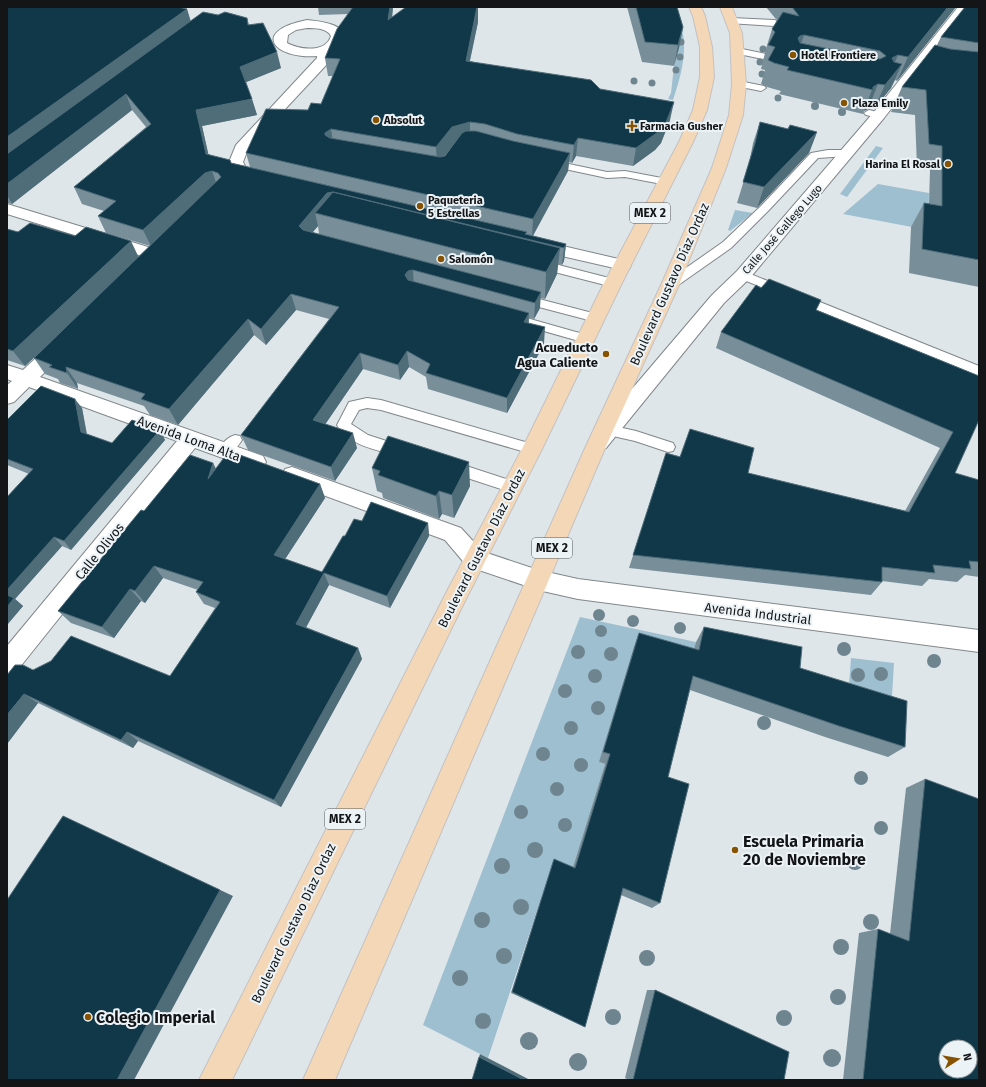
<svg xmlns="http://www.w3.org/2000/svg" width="986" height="1087" font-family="'Fira Sans',sans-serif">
  <rect width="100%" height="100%" fill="#dfe6ea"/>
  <path fill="#9ebfd0" d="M 672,7 C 675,14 679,22 682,30 C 688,52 680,79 673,100 L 668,99 L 671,93 L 674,66 L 679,48 Z
    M 876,146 L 883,148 L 847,197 L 840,194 Z
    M 878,184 L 929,193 L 928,230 L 843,214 Z
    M 735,210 L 753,213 L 730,231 L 728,230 Z
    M 580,617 L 696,642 L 691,664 L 599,762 L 605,764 L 571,874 L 552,866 L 488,1058 L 423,1025 Z
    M 851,658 L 894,663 L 891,713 L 849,685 Z"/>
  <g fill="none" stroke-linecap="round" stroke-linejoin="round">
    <g stroke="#81878a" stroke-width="2">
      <path id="lane" d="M 731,18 L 775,20 L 779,23 L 775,26 L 728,23 L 727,21 L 728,19 Z
        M 737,48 L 766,54 L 767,56 L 763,59 L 734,53 L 733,51 Z
        M 739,81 L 764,86 L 766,88 L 761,91 L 736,86 L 734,84 Z
        M 869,110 L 882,113 L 884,115 L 879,118 L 866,115 L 864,113 Z
        M 828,150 L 847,150 L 852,153 L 847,156 L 818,158 L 769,210 L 731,248 L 674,288 L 666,288 L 664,285 L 666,282 L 723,242 L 761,206 L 811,153 Z
        M 550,160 L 607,172 L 625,171 L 667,179 L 672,182 L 667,185 L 625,177 L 607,178 L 546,165 L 545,163 Z
        M 539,260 L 617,280 L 619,283 L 617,286 L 613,287 L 535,267 L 533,264 L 535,261 Z
        M 743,271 L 979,366 L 979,376 L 739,278 L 737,275 L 739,272 Z
        M 520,294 L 600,315 L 602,318 L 600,321 L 596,322 L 516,301 L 514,298 L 516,295 Z
        M 509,313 L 590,336 L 592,339 L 590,342 L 586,343 L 505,320 L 503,317 L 505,314 Z
        M 367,398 L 381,400 L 532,444 L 537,445 L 539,449 L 537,453 L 532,454 L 381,410 L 367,408 L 359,410 L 351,424 L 368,435 L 408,448 L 410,452 L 408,456 L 403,457 C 382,451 349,447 337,425 L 349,402 Z
        M 609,425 L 636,431 L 673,443 L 675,447 L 673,451 L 668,452 L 635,441 L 604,434 L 602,430 L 604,426 Z
        M 235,435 L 240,436 L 242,440 C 237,448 230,457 220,454 L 218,450 C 222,443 228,437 235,435 Z
        M 451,461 L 518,483 L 520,487 L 518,491 L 513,493 L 446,471 L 444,467 L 446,463 Z"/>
    </g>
    <g stroke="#81878a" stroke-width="2">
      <path id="street" d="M 307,20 C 317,21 350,24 342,40 C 340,46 334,50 328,53 L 330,59 L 329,62 L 248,149 L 243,162 L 248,172 L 265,176 L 268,179 L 265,182 L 260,184 L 237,178 L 229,162 L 236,145 L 317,58 L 317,56 C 273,59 251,31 307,20 ZM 307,28 C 315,28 327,28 331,36 C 326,53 300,50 287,43 L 288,35 L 296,30 Z
        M 7,204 L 161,251 L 163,255 L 161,259 L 155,260 L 7,214 Z
        M 537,240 L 623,260 L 629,261 L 631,265 L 629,269 L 623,270 L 531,249 L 529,245 L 531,241 Z
        M 61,339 L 67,340 L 70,345 L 67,350 L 40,377 L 263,456 L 266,462 L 263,468 L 256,470 L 195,448 L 16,672 L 7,675 L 7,646 L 177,441 L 29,387 L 14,402 L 7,404 L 7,385 L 12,381 L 7,379 L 7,365 L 23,370 L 55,340 Z
        M 292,467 L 461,528 L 483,552 L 486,559 L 483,566 L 475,569 L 467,566 L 445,540 L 285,481 L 282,475 L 285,469 Z"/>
    </g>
    <g stroke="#81878a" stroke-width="2">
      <path id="secondary" d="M 958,7 L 970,7 L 884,118 L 749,279 L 724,303 L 606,448 L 599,450 L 592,448 L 589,442 L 592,436 L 712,295 L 737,271 L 874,112 Z
        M 475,549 L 538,570 L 578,579 L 979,630 L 979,652 L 578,599 L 538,590 L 467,566 L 464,559 L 467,552 Z"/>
    </g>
    <g stroke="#c2c2c3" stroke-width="2">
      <path id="primary" d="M 689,7 L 701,7 L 705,16 L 712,47 L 714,77 L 707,110 L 693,142 L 622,283 L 542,449 L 461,609 L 232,1080 L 199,1080 L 445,595 L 522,449 L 604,283 L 679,142 L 693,110 L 700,77 L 700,47 L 693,16 Z
        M 720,7 L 732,7 L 742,33 L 746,84 L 743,115 L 726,168 L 679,285 L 606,446 L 335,1080 L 303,1080 L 586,446 L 661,285 L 712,168 L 729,115 L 732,84 L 730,33 Z"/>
    </g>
    <use href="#lane" fill="#fff" fill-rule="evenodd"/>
    <use href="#street" fill="#fff" fill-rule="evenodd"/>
    <use href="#secondary" fill="#fff" fill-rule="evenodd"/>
    <use href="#primary" fill="#f4d7b6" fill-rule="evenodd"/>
  </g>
  <g fill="#6e8590">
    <circle cx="681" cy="42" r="3.5"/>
    <circle cx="763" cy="49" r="3.5"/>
    <circle cx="680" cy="57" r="3.5"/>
    <circle cx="760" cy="62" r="3.5"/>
    <circle cx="676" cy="70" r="3.5"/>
    <circle cx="762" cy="74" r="3.5"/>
    <circle cx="634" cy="81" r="3.5"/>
    <circle cx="652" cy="83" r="3.5"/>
    <circle cx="778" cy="98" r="3.5"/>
    <circle cx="815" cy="106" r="4"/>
    <circle cx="842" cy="112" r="4"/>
    <circle cx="599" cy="615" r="6"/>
    <circle cx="633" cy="621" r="6"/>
    <circle cx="680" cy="628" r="6"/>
    <circle cx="601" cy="631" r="6"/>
    <circle cx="844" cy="649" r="7"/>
    <circle cx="578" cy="652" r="7"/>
    <circle cx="611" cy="654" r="7"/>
    <circle cx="934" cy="661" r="7"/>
    <circle cx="881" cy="674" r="7"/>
    <circle cx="858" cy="675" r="7"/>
    <circle cx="595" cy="676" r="7"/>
    <circle cx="565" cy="691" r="7"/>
    <circle cx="598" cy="708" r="7"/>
    <circle cx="764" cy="723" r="7"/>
    <circle cx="571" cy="728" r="7"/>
    <circle cx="543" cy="754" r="7"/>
    <circle cx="581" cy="765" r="7"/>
    <circle cx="861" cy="778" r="7"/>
    <circle cx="557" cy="789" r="7"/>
    <circle cx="521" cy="812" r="7"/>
    <circle cx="565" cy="825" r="7"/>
    <circle cx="881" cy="828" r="7"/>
    <circle cx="535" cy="850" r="8"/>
    <circle cx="855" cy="862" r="8"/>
    <circle cx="502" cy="866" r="8"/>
    <circle cx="521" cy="907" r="8"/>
    <circle cx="482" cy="920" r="8"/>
    <circle cx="871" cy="922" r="8"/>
    <circle cx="841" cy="947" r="8"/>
    <circle cx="504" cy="956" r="8"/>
    <circle cx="647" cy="958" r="8"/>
    <circle cx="460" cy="978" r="8"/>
    <circle cx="838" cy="997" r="8"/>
    <circle cx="613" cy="1017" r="8"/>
    <circle cx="784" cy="1018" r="8"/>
    <circle cx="483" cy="1021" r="8"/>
    <circle cx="529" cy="1041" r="9"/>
    <circle cx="832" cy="1058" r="9"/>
    <circle cx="578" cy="1062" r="9"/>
  </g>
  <path fill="#788f9a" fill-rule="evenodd" d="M 7,7 L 187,9 L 190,21 L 218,15 L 247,18 L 249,25 L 281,68 L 246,82 L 257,115 L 202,126 L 208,154 L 231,163 L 250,167 L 246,153 L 308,110 L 321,104 L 333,76 L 328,76 L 325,58 L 348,14 L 319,15 L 318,7 L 393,7 L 392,17 L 478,22 L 470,61 L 600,89 L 670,120 L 661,143 L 655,150 L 633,166 L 576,156 L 572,163 L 569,162 L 568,171 L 533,236 L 566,244 L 564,261 L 562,265 L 558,264 L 557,274 L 545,299 L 540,298 L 540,308 L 534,319 L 529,318 L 529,323 L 544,344 L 507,413 L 428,389 L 426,377 L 409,367 L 400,380 L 363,369 L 325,424 L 357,448 L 335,481 L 248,450 L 241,435 L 329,319 L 296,310 L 266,345 L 254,335 L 178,425 L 150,415 L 144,406 L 77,383 L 78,389 L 60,383 L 58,379 L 45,374 L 34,358 L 64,329 L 25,366 L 7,360 L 7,229 L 18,232 L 139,257 L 150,246 L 106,233 L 98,216 L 104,211 L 82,204 L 74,187 L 146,127 L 132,110 L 12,204 L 7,203 ZM 318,226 L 319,234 L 312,232 Z
    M 627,7 L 677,7 L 683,27 L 679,48 L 674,66 L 642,62 Z
    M 766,7 L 956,7 L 897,81 L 895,80 L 891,88 L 874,109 L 868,109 L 864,111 L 863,114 L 779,94 L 781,91 L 767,87 L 761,84 L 765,70 L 761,69 L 765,53 L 765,52 L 772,29 L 777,20 L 775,18 Z
    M 979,7 L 979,287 L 909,273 L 911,227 L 924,203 L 929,203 L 930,170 L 917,168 L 915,115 L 891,112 L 902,87 L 937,45 L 941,37 Z
    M 760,122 L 788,129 L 817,132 L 809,153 L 757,208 L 737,203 L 749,164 L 753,143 Z
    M 816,310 L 979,376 L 955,473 L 979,480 L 979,577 L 965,575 L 957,582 L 929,579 L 922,586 L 882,581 L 882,582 L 871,595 L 629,568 L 666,453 L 905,511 L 940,448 L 716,348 L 721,332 Z
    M 82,408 L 87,434 L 112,443 L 160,430 L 165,440 L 71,550 L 62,546 L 15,599 L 23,606 L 7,625 L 7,497 L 29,474 L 7,465 L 7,420 Z
    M 213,463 L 216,469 L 320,484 L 325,498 L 285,559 L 322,572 L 345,536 L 362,521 L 428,523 L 429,536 L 390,608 L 329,585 L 306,627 L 358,648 L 362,659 L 281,807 L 138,741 L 133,748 L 38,703 L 7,744 L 33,670 L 170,676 L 215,608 L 204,604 L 196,592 L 198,590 L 163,578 L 145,603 L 141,601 L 114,638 L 71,623 L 58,611 L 144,511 Z
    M 372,468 L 470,486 L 454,518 L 442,514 L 439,519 L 383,498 L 382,493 L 377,491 Z
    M 704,627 L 800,668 L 905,747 L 888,757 L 825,737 L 690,690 L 668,777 L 660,903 L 652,908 L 621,895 L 585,1027 L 581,1025 L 511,993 L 552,865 L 554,859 L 573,867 L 605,764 L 599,762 L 634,647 L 639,633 L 694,649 L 696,642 Z
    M 925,779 L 979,1080 L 843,1080 L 859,933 L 878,929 L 890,934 L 906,788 Z
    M 647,990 L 655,990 L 784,1080 L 629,1080 L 625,1078 Z"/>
  <path fill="#4f6c79" d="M 390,7 L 393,7 L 390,37 L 388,20 Z
    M 477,7 L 478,7 L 478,22 L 466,78 L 466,61 Z
    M 948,7 L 956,7 L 897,81 L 908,57 Z
    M 187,9 L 192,25 L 7,160 L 7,137 Z
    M 683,27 L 679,48 L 674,66 L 678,45 Z
    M 804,35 L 796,59 L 798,38 L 800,36 Z
    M 277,52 L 281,68 L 244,83 L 240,67 Z
    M 898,55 L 888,79 L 892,58 Z
    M 902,64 L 891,88 L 874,109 L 885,85 Z
    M 878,84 L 868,109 L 864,111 L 873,87 Z
    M 126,94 L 132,110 L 12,204 L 7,195 L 7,184 Z
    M 252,99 L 257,115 L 202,126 L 212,170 L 206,154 L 196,110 Z
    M 674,102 L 670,120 L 661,143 L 655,150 L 633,166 L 636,148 Z
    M 470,122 L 470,140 L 453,145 L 437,165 L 436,147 L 452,127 Z
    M 331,129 L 334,148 L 325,135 L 325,133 Z
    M 817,132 L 809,153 L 757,208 L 764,187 Z
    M 578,138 L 576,156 L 572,163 L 574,145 Z
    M 570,153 L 568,171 L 532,237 L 533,219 Z
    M 212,171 L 218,188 L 151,246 L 143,230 L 205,173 Z
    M 333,192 L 315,213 L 318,226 L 304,243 L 299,226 L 327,193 Z
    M 131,241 L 139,258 L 25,366 L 13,351 Z
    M 566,244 L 564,261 L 562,265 L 564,248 Z
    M 560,248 L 557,274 L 545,299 L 546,272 Z
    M 413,270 L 414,287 L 410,288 L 405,275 L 408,271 Z
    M 541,292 L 540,308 L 534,319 L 535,303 Z
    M 291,294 L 296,310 L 266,345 L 261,329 Z
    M 529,313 L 528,329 L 524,322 Z
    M 248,319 L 254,335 L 178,425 L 169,409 Z
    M 545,327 L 544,344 L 507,413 L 507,398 Z
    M 407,351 L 409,367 L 400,380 L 398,365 Z
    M 360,353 L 363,369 L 318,435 L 313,420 Z
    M 66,367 L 77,383 L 78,389 L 67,373 Z
    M 75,399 L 82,408 L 88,442 L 81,432 Z
    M 160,430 L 165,440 L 71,550 L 64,541 Z
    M 353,433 L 357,448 L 335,481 L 331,467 Z
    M 469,462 L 470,486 L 454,518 L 452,495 Z
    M 213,463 L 220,477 L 208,479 Z
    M 320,484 L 325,498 L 280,567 L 274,555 Z
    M 439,491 L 442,514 L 439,519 L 436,496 Z
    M 428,523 L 429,536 L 390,608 L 387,596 Z
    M 54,537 L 62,546 L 15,599 L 23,606 L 7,625 L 7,590 Z
    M 154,566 L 163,578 L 145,603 L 135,591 Z
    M 324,573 L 329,585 L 302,635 L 296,624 Z
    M 130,589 L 141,601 L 114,638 L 102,627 Z
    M 358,648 L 362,659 L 281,807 L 274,800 Z
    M 24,694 L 38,703 L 7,744 L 7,715 Z
    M 127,732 L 138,741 L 133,748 L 121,740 Z
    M 63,816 L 82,825 L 233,896 L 134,1080 L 117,1080 Z
    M 480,1054 L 530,1080 L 524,1080 L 479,1057 Z"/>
  <path fill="#113849" stroke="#4f6c79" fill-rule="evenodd" d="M 7,7 L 178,7 L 187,9 L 7,137 Z
    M 353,7 L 390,7 L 388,20 L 406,7 L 477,7 L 466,61 L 591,80 L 600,89 L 674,102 L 665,125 L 658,132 L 636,148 L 578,138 L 574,145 L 517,134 L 485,124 L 470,122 L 452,127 L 436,147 L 331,129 L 325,133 L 325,135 L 330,138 L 440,157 L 445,156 L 462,133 L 466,131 L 476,131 L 513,141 L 570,153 L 533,219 L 246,153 L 266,109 L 308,110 L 311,103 L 321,104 L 340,59 L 325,58 L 337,29 Z
    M 636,7 L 677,7 L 683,27 L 678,45 L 645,42 Z
    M 792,7 L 948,7 L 908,57 L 898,55 L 892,58 L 894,62 L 902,64 L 885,85 L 878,84 L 873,87 L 873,90 L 787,70 L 789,67 L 774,63 L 768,60 L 775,47 L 768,45 L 775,32 L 772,29 L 783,12 L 799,16 ZM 804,35 L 880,51 L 886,56 L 880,59 L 800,43 L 798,38 L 800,36 Z
    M 965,7 L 979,7 L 979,43 L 941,37 Z
    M 203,12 L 218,15 L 225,12 L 247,18 L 248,25 L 263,23 L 277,52 L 240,67 L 252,99 L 196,110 L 206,154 L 230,160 L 231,163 L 527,232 L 525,234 L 566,244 L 564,248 L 333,192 L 327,193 L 299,226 L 303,230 L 541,292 L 535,303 L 413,270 L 408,271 L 405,275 L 408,280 L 529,313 L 524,322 L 545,327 L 507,398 L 426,373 L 430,364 L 407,351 L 398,365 L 360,353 L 313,420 L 353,433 L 331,467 L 241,435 L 339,307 L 291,294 L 261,329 L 248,319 L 169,409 L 141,399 L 145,394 L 66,367 L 67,373 L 49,367 L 52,365 L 34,358 L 221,177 L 218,173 L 212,171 L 205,173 L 143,230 L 98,216 L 116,201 L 74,187 L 151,124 L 126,94 L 7,184 L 7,154 Z
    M 935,45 L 950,49 L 979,52 L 979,260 L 922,249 L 924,203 L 942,206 L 942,146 L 929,144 L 926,90 L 902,87 Z
    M 760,122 L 788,129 L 790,125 L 817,132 L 764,187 L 743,182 L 755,143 Z
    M 333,192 L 560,248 L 546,272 L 315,213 Z
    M 30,223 L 75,236 L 86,227 L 131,241 L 13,351 L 7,349 L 7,229 L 18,232 Z
    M 769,279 L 821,300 L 816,310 L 979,376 L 979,420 L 955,473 L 979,480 L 979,562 L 969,561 L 971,569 L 933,565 L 935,573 L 882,567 L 882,582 L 633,555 L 666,453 L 680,457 L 690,429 L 754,448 L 748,473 L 909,512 L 953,432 L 721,332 L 756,285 L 761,288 Z
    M 41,386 L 75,399 L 81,432 L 112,443 L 132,420 L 160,430 L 64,541 L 54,537 L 7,590 L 7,497 L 33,469 L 7,459 L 7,420 Z
    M 388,436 L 469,462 L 452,495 L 439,491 L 436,496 L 378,475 L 380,471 L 372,468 Z
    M 229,451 L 320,484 L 274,555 L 322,572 L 343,536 L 345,536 L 354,519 L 362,521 L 371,502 L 428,523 L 387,596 L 324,573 L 296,624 L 358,648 L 274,800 L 127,732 L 121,740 L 24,694 L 7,715 L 7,675 L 15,665 L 23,665 L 33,670 L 51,661 L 71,636 L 170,676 L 220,602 L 196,592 L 203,582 L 154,566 L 135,591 L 130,589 L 102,627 L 58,611 L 141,510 L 144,511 L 190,455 L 213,463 L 208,479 Z
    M 7,595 L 14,598 L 7,607 Z
    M 704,627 L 802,647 L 800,668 L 907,701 L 905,747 L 839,726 L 693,676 L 668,777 L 689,784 L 660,903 L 623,888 L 585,1027 L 512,992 L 554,859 L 575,868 L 610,754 L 603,752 L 639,633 L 699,650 Z
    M 925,779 L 979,799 L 979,1080 L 863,1080 L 878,929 L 909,941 ZM 946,1047 L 970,1047 L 970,1071 L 946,1071 Z
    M 63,816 L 220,890 L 117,1080 L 7,1080 L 7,900 Z
    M 655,990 L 789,1052 L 784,1080 L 633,1080 Z
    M 479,1057 L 524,1080 L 472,1080 Z"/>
  <g fill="#875300" stroke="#ecf3f7" stroke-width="1.5">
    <circle cx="793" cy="55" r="4"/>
    <circle cx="844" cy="103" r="4"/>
    <circle cx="376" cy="120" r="4"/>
    <path d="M630 120h4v4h4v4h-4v4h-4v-4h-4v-4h4z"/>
    <circle cx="948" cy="164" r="4"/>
    <circle cx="420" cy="206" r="4"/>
    <circle cx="441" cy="259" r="4"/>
    <circle cx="606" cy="354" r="4"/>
    <circle cx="735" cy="850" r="4"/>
    <circle cx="88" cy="1017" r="4"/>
  </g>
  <g text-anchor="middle" stroke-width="4" stroke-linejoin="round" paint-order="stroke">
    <g font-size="11" font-weight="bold" fill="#131517" stroke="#ecf3f7" text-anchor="start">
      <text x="801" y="59">Hotel Frontiere</text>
      <text x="852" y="107">Plaza Emily</text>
      <text x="384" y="124">Absolut</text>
      <text x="640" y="130">Farmacia Gusher</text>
      <text x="940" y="168" text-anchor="end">Harina El Rosal</text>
      <text x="428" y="204">Paqueteria<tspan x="428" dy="13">5 Estrellas</tspan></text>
      <text x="449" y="263">Salomón</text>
    </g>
    <g font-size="11" fill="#131517" stroke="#ecf3f7">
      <text transform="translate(782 229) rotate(-49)" y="4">Calle José Gallego Lugo</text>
    </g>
    <g fill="#ecf3f7" stroke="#54585a" stroke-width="1">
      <rect x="630" y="203" width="40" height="20" rx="3"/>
      <rect x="532" y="538" width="40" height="20" rx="3"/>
      <rect x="325" y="809" width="40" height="20" rx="3"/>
    </g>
    <g font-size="12" font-weight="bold" fill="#131517">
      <text x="650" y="217">MEX 2</text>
      <text x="552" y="552">MEX 2</text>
      <text x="345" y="823">MEX 2</text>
    </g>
    <g font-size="13" fill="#131517" stroke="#ecf3f7">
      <text transform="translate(669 284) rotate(-66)" y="5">Boulevard Gustavo Díaz Ordaz</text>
      <text transform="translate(189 438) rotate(20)" y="5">Avenida Loma Alta</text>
      <text transform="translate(481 548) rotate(-63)" y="5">Boulevard Gustavo Díaz Ordaz</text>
      <text transform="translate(99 551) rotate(-51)" y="5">Calle Olivos</text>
      <text transform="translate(758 613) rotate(7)" y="5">Avenida Industrial</text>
      <text transform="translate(293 923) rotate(-64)" y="5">Boulevard Gustavo Díaz Ordaz</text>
    </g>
    <g font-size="13" font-weight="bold" fill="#131517" stroke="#ecf3f7" text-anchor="end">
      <text x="598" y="352">Acueducto<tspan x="598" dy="15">Agua Caliente</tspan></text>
    </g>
    <g font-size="16" font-weight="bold" fill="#131517" stroke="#ecf3f7" text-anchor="start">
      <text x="743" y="847">Escuela Primaria<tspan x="743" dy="18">20 de Noviembre</tspan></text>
      <text x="96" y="1023">Colegio Imperial</text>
    </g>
  </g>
  <rect width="986" height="1087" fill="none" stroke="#131517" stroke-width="16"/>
  <g transform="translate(958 1059) rotate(78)"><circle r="19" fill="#ecf3f7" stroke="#959a9d"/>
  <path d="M0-3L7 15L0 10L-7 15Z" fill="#875300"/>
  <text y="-6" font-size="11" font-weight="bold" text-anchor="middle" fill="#131517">N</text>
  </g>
</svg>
